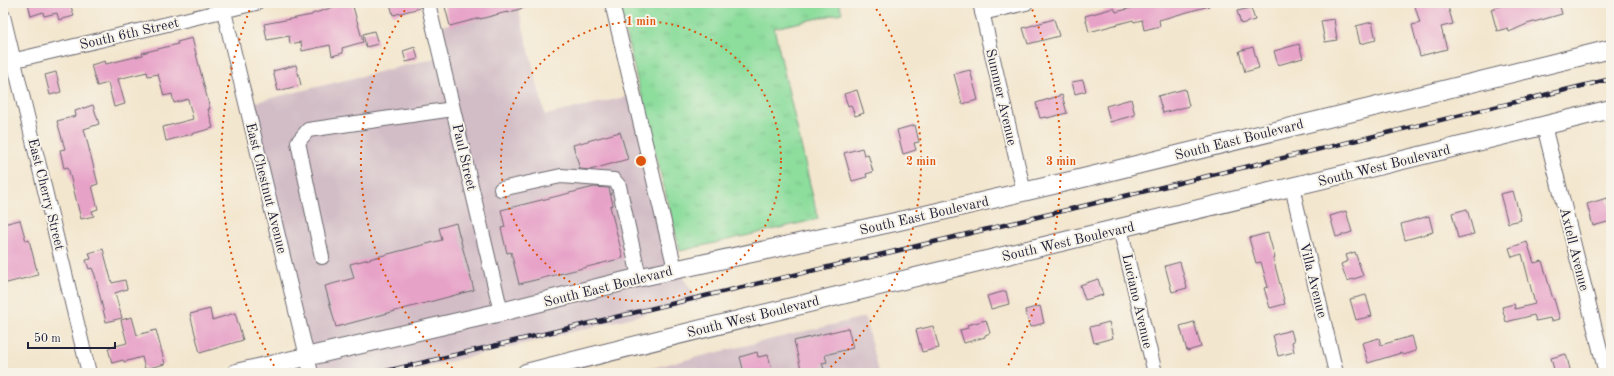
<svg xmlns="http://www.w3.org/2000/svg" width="1614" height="376" font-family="'Old Standard TT',serif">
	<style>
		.industrial { fill: #d2bdc6 }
		.grass { fill: url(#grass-tufts); stroke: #58806c }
		.building { fill: #e7a2c8 }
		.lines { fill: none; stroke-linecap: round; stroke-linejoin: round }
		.minor-casing { stroke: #6b676e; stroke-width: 16 }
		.major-casing { stroke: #6b676e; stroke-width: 20 }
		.minor { stroke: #fff; stroke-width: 14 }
		.major { stroke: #fff; stroke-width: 18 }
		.rail-casing { stroke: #22223b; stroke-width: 4.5 }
		.rail { stroke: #f7f3e8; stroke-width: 3; stroke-dasharray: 9; stroke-linecap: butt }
		.ring { fill: none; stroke: #de560e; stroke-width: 2; stroke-dasharray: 2 4 }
		.labels { text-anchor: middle; stroke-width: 4; stroke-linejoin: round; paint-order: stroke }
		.street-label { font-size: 14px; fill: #22223b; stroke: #f7f3e8 }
		.centre { fill: #de560e; stroke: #f7f3e8; stroke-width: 2 }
		.ring-label { font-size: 12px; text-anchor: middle; font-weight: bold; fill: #de560e; stroke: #f7f3e8; stroke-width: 4; stroke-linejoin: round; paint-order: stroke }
	</style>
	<defs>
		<pattern id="grass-tufts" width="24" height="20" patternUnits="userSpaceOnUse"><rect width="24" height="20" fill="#8ddd9d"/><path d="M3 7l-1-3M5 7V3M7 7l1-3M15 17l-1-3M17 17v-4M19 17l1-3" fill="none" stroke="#79bd88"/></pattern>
	</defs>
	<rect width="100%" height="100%" fill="#f7f3e8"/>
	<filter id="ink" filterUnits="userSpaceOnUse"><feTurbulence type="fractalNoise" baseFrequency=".025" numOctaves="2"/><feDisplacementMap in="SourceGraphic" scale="8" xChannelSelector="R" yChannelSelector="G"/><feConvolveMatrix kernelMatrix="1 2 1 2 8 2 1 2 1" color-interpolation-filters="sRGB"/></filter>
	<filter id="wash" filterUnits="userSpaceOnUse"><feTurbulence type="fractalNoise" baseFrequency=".012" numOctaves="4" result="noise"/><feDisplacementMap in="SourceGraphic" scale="16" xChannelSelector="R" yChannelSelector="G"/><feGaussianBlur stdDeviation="0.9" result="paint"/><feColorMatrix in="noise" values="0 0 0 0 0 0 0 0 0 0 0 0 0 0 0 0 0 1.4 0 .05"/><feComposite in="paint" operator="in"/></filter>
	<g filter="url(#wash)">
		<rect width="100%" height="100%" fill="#f3e6ce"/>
		<path class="industrial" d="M518 7 545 115 634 95 674 265 699 301 403 373H283L304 345 247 104 440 57 433 28Z
			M865 317 878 373H631Z"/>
		<path class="grass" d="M618 3H839L842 13 774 28 818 219 680 251Z"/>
		<g id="blocks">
			<path class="building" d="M28 3H70L74 16 59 20 57 13 44 16 43 12 31 16Z
				M346 3H352L363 42 342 48 343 53 332 56 330 45 302 51 301 42 290 44 289 36 267 40 264 24 312 15V14Z
				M390 3H420V8L393 15Z
				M444 3H529V6L507 13V12L480 19V18L450 26Z
				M1151 3H1208L1209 6 1159 20 1160 26 1144 30 1142 20 1134 22 1133 20 1089 32 1085 16 1114 8 1116 12Z
				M1414 3H1447L1453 24 1441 27 1447 49 1420 56 1412 25 1420 23Z
				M1510 3 1511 6 1525 3H1559L1562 14 1527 24 1509 32 1508 28 1497 31 1491 9Z
				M1251 8 1255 20 1241 24 1237 11Z
				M1054 19 1059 36 1028 44 1023 28Z
				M1334 19 1337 40 1325 42 1321 21Z
				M1372 22 1376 40 1360 44 1356 26Z
				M374 31 378 44 366 47 363 34Z
				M192 38 210 109H208L213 128 166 141 163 127 193 119 188 99 174 103 172 94 164 96 158 74 148 76 147 72 118 79 125 104 114 107 108 83 97 86 91 65 105 61 106 64 143 55 142 53 178 44 177 42Z
				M1299 44 1303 58 1278 65 1274 51Z
				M415 47 418 59 406 62 403 51Z
				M1253 47 1259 68 1245 72 1239 51Z
				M296 65 301 85 278 91 273 71Z
				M970 70 978 100 962 104 954 74Z
				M56 72 61 92 50 95 45 75Z
				M1083 80 1086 91 1075 94 1072 82Z
				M1185 89 1189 106 1163 113 1158 96Z
				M857 90 864 113 855 116 851 105 848 106 844 94Z
				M1062 95 1067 113 1047 118V117L1040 118 1036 103Z
				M1131 99 1135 115 1110 122 1106 106Z
				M93 105 99 124 84 129 98 184 92 186 98 209 92 211 94 216 81 219 68 167 64 168 60 150 65 149 57 121 76 116 75 111Z
				M915 125 919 142 914 143 916 150 903 154 897 130Z
				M620 132 628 159 590 170 580 169 573 145Z
				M862 148 864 155 868 154 873 172 866 174 867 177 852 181 844 153Z
				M594 187 609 188 613 205 610 206 623 258 519 284 511 252 507 253 501 228 505 227 501 210Z
				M1513 191 1521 220 1508 223 1500 194Z
				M1607 198 1611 212V221L1593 226 1587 204Z
				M1467 209 1474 234 1458 238 1452 213Z
				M1346 211 1352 232 1336 237 1330 216Z
				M1429 216 1433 232 1405 240 1401 224Z
				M20 220 26 241 29 240 38 275 3 284V224Z
				M456 223 474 290 336 327 325 286 354 278 350 264 442 240 439 228Z
				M1268 233 1275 258H1273L1285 304 1270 308 1264 288 1268 287 1261 262 1256 263 1249 238Z
				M1527 242 1534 263 1542 261 1553 299H1554L1560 319 1551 321 1550 318 1536 321 1534 315 1506 322 1502 307 1514 304 1515 309 1535 304 1522 254 1512 257 1509 248Z
				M103 249 112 283 125 280 127 289 115 293 122 318 106 322 95 275 92 268 89 269 86 260 91 259 89 253Z
				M1355 252 1363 276 1347 281 1341 264 1348 261 1346 255Z
				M1180 262 1187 288 1172 292 1165 266Z
				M1098 279 1103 295 1085 300 1080 285Z
				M1006 291 1009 304 991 309 987 296Z
				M1366 295 1372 316 1356 320 1350 299Z
				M1040 306 1044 323 1030 327 1025 310Z
				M210 309 212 320 235 313 243 340 200 353 190 314Z
				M132 317 137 335 156 330 165 364 145 369 142 357 124 362 123 360 112 363 108 348 127 343 121 320Z
				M986 320 990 333 985 335V337L964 343 960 330 968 328 967 325Z
				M1109 322 1113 338 1094 343 1090 327Z
				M1194 322 1201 347 1187 351 1180 326Z
				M933 326 939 348 922 352 916 330Z
				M848 328 853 348 825 355 827 362 822 363 825 373H802L794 341Z
				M1291 330 1294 341 1292 342 1294 352 1278 356 1273 335Z
				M1412 336 1416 351 1402 355 1401 353 1368 363 1362 343 1379 338 1381 345Z
				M757 352 758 357 768 355 773 373H744L740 357Z
				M1566 354 1571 373H1555L1551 358Z"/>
		</g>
	</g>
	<g filter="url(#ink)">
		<use href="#blocks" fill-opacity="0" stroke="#6b676e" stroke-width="1"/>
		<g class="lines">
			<defs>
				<path id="minor" d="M222 3 311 373
					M428 3 501 312
					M612 3 675 269
					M980 3 1024 192
					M982 13 1026 3
					M3 16 89 373
					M3 63 256 3
					M1544 126 1606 373
					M1292 187 1336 373
					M501 189 561 176 614 180 619 186 639 277
					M1120 228 1155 373
					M322 257 298 142 308 130 453 109"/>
				<path id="major" d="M236 373 501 312 637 278 895 222 1083 178 1611 49
					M526 373C887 281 1250 199 1611 109"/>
			</defs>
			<use href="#minor" class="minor-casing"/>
			<use href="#major" class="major-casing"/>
			<use href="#minor" class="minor"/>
			<use href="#major" class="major"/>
			<defs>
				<path id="rail" d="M378 373 917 246 1611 79"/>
			</defs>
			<use href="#rail" class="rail-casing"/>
			<use href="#rail" class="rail"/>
		</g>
	</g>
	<g class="ring">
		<circle cx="641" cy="161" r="140"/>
		<path d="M457 372A280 280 0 0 1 409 4M873 4A280 280 0 0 1 825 372"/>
		<path d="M277 371A420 420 0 0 1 252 4M1030 4A420 420 0 0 1 1005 371"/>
	</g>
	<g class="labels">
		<g class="street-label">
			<text transform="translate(129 33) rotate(-13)" y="5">South 6th Street</text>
			<text transform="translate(1002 97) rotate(77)" y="5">Summer Avenue</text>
			<text transform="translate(1239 139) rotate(-14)" y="5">South East Boulevard</text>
			<text transform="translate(465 157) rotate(77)" y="5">Paul Street</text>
			<text transform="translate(1384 165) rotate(-14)" y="5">South West Boulevard</text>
			<text transform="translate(267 188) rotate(76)" y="5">East Chestnut Avenue</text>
			<text transform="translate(47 194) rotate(76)" y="5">East Cherry Street</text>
			<text transform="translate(924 215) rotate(-13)" y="5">South East Boulevard</text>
			<text transform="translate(1068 241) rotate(-13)" y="5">South West Boulevard</text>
			<text transform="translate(1575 249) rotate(76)" y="5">Axtell Avenue</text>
			<text transform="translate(1314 280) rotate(76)" y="5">Villa Avenue</text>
			<text transform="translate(608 286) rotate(-14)" y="5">South East Boulevard</text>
			<text transform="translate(1138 301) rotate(77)" y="5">Luciano Avenue</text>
			<text transform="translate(753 316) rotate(-14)" y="5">South West Boulevard</text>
		</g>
	</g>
	<circle cx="641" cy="161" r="6" class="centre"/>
	<g class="ring-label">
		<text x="641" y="25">1 min</text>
		<text x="921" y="165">2 min</text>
		<text x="1061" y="165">3 min</text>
	</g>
	<rect width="1614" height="376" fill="none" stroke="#f7f3e8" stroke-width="16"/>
	<path d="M28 342v6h87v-6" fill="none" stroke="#22223b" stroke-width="2"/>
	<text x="34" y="342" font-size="12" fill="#22223b" stroke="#f7f3e8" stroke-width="3" paint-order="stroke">50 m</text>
</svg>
